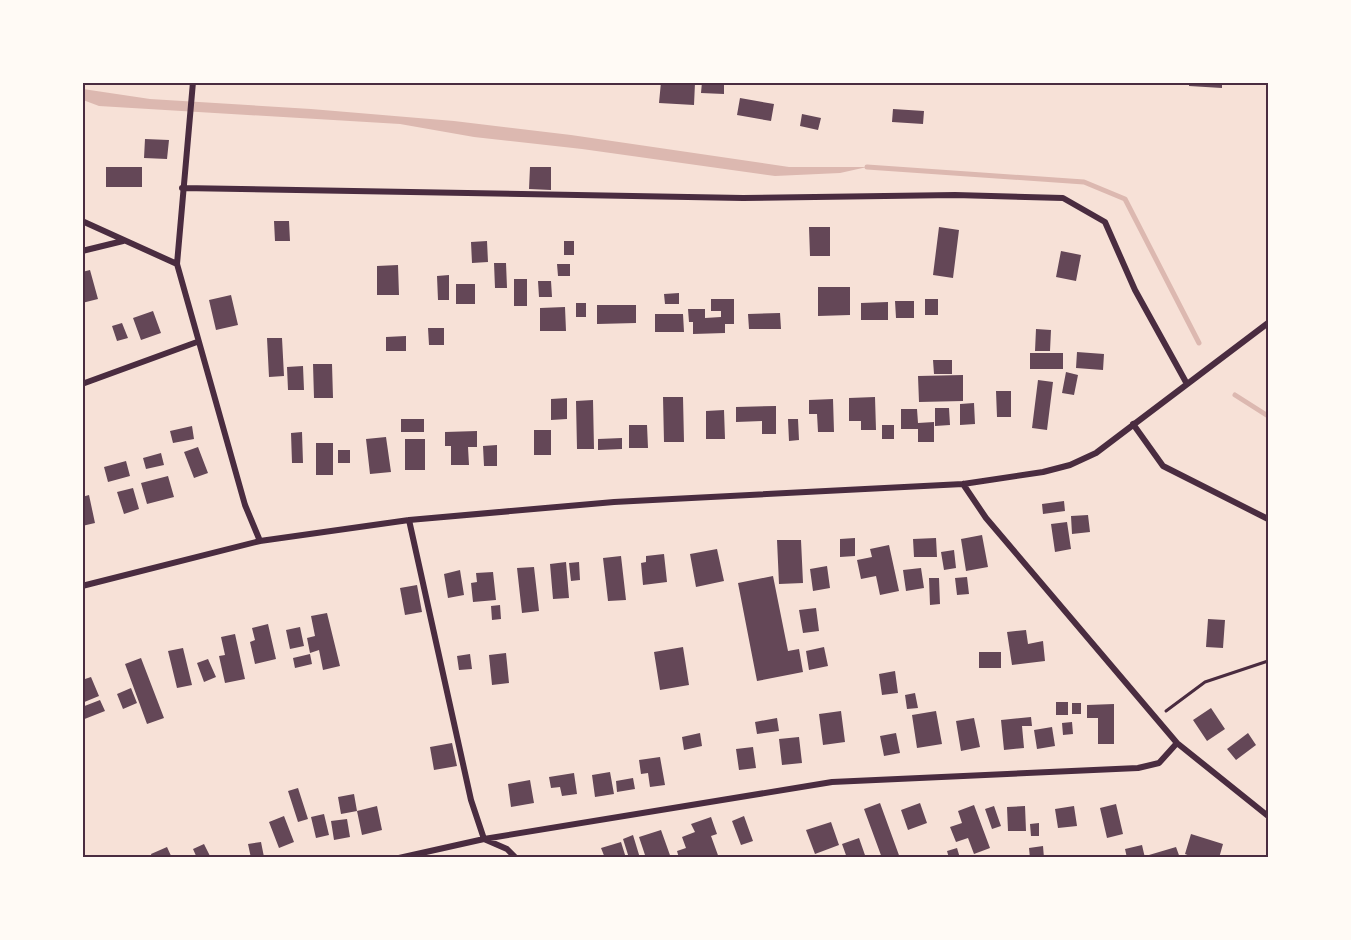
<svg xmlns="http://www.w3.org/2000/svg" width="1351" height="940" font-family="Georgia,serif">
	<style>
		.water { fill: #dcb8b0 }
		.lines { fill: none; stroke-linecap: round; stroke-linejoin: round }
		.stream { stroke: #dcb8b0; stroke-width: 5 }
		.building { fill: #644757 }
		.path { stroke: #4a2c40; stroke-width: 3 }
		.minor { stroke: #4a2c40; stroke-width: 6 }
		.neatline { fill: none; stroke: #4a2c40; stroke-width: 2 }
	</style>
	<rect width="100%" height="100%" fill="#f7e1d7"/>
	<path class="water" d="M83 89 150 99 311 109 454 121 571 135 789 167H867L840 173 775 176 582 149 474 137 400 124 99 106 83 100Z"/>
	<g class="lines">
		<path class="stream" d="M867 167 1084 182 1125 199 1199 343
			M1235 395 1268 416"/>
	</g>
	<path class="building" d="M661 82 695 83 694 105 659 103Z
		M702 82H724V94L701 93Z
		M1189 82H1222V88L1189 86Z
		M740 98 774 104 771 121 737 115Z
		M893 109 924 111 923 124 892 122Z
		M802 114 821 118 818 130 800 126Z
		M145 139 169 140 167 159 144 158Z
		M106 167H142V187H106Z
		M530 167H551V190L529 189Z
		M274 221H289L290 241H275Z
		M809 227H830V256H810Z
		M939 227 959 230 953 278 933 275Z
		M487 241 488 262 472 263 471 242Z
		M564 241H574V255H564Z
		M1061 251 1081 255 1076 281 1056 277Z
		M494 263H506L507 288H495Z
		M557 264H570V276H558Z
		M398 265 399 295H377V266Z
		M90 270 98 299 82 303V272Z
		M449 275V300H438L437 276Z
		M514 279H527V306H514Z
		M538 281H551L552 297H539Z
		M456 284H475V304H456Z
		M818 287H850V315L818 316Z
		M679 293V304H665L664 294Z
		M231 295 238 325 216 330 209 300Z
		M711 299H734V324H725V333L693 334V322H689L688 309H705V318L721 317V311H711Z
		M925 299H938V315H925Z
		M895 301H914V318H896Z
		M888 302V320H861V303Z
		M576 303H586V317H576Z
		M597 305H636V323L597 324Z
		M565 307 566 331H540V308Z
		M153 311 161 333 141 340 133 318Z
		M780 313 781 329H749L748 314Z
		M655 314H683L684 332H655Z
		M122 323 128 338 117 341 112 326Z
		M428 328H444V345H429Z
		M1036 329 1051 330 1050 351H1035Z
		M406 336V351H386V337Z
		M267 338H282L284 376 269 377Z
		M1077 352 1104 354 1103 370 1076 368Z
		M1030 353H1063V369H1030Z
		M933 360H952V374H934Z
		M313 364H332L333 398H314Z
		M303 366 304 390H288L287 367Z
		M1066 372 1078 375 1074 395 1062 393Z
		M963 375V401L919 402 918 376Z
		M1038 380 1053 382 1047 430 1032 428Z
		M996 391H1011V417H997Z
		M663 397H683L684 442H664Z
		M875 397 876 430H861V421H849V398Z
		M567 398V419L551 420V399Z
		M833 399 834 432H818L817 414H809V400Z
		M593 400 594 449H577L576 401Z
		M974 403 975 424 960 425V404Z
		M776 406V434H762V421L736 422V407Z
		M935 408H949L950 425 935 426Z
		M901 409H917L918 423 934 422V442H918V429H901Z
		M724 410 725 439H706V411Z
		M401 419H424V432H401Z
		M788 419H798L799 440 789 441Z
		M629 425H647L648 448H629Z
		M882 425H894V439H882Z
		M192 426 194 439 173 443 170 431Z
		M534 430H551V455H534Z
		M477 431V447H468L469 465H451V446H445V432Z
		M302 432 303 463H292L291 433Z
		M386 437 391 472 370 474 366 439Z
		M622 438V449L598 450V439Z
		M405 439H425V470H405Z
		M316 443H333V475H316Z
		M497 445V466H484L483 446Z
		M198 447 208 473 194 478 184 452Z
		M338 450H350V463H338Z
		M161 453 164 465 146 469 143 458Z
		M126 461 130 476 108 482 104 467Z
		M168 476 174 497 147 504 141 483Z
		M133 488 139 509 124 514 117 492Z
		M89 495 95 523 82 526V497Z
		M1064 501 1065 511 1043 514 1042 504Z
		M1088 515 1090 532 1072 534 1071 516Z
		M1067 522 1071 549 1055 552 1051 524Z
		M982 535 988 567 966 571 961 539Z
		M855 538V556L840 557V539Z
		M936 538 937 557H914L913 539Z
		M777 540H801L803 583 779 584Z
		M889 545 899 591 880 595 876 576 861 579 857 560 872 557 870 549Z
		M717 549 724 581 696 587 690 554Z
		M954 550 956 568 944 570 941 552Z
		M664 554 667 582 643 585 641 563 646 562V556Z
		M621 556 626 600 608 601 603 558Z
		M566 562 569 598 553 599 550 564Z
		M579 562 580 580 571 581 569 563Z
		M827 566 830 588 813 591 810 569Z
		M534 567 539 611 522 613 517 568Z
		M921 568 924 588 906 591 903 570Z
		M460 570 464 595 448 598 444 574Z
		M493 572 496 600 473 602 471 583 477 582 476 573Z
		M773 576 788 651 799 649 803 672 757 681 738 583Z
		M967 577 969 594 957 595 955 578Z
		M929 578H939L940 604 930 605Z
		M417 585 422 612 405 615 400 588Z
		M500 605 501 619 492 620 491 606Z
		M816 608 819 631 803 633 799 610Z
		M327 613 340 666 323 670 319 650 310 653 307 638 315 636 311 616Z
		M1208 619 1225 620 1223 648 1206 647Z
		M268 624 276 659 255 664 250 642 255 640 252 628Z
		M300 627 304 646 290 649 286 630Z
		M1026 630 1028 644 1043 641 1045 661 1012 665 1007 632Z
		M235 634 245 679 225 683 219 656 225 655 221 637Z
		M683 647 689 685 660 690 654 652Z
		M824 647 828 666 809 670 806 651Z
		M183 648 192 685 177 688 168 651Z
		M979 652H1001V668H979Z
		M506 653 509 683 492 685 489 655Z
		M310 654 312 664 295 668 293 658Z
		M470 654 472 669 459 670 457 656Z
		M141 658 164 718 147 724 125 664Z
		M208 659 216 677 204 682 197 663Z
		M895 671 898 693 882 695 879 674Z
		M91 677 99 696 82 703V680Z
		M131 688 137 703 123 709 117 694Z
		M915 693 918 708 907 709 905 695Z
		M100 700 105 711 82 720V707Z
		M1056 702H1068V715H1056Z
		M1072 703H1081V714H1072Z
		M1114 704V744H1098V718H1087V705Z
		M1211 708 1225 729 1207 741 1193 720Z
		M841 711 845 742 823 745 819 714Z
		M936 711 942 744 917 748 912 715Z
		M1031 717 1032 726H1022L1024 748 1004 750 1001 720Z
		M777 718 779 731 757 734 755 722Z
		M974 718 980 747 961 751 956 721Z
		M1072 722 1073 734 1063 735 1062 723Z
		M1052 727 1055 746 1037 749 1034 730Z
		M700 733 702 746 684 750 682 737Z
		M896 733 900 753 884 756 880 736Z
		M1248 733 1256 745 1236 760 1227 749Z
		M799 737 802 763 782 765 779 739Z
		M452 743 457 766 434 770 430 747Z
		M753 747 756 768 739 770 736 749Z
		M660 757 665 785 650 787 648 773 641 774 639 760Z
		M610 772 614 794 595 797 592 775Z
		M574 773 577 794 562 796 560 787 551 788 549 777Z
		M633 778 635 789 617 792 616 781Z
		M530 780 534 803 511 807 508 784Z
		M298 788 308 819 298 822 288 791Z
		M354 794 357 811 341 814 338 797Z
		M880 803 900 858H882L864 809Z
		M920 803 927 823 908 830 901 810Z
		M1116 804 1123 834 1107 838 1100 808Z
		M974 805 990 848 974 854 968 838 956 842 950 827 962 823 958 811Z
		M377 806 382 830 362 835 357 811Z
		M994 806 1001 826 992 829 985 809Z
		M1025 806 1026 831H1008L1007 807Z
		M1074 806 1077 826 1058 828 1055 809Z
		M324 814 329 835 316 838 311 817Z
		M284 816 294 842 279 848 269 822Z
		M744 816 753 841 741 845 732 821Z
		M711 817 717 834 711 836 719 858H679L677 851 686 848 682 837 695 832 691 824Z
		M347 819 350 837 334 840 331 821Z
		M831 822 839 845 815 854 806 830Z
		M1039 823V836H1031L1030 824Z
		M661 830 671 858H646L639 837Z
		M1191 834 1223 844 1219 858H1195L1185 854Z
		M633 835 640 858H629L623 839Z
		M859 838 866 858H847L842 844Z
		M261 842 264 857 251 858 248 844Z
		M621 842 626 858H605L601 848Z
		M204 844 211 858H197L193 849Z
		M1142 845 1145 858H1127L1125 849Z
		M1043 846 1044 858H1030L1029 848Z
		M167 847 172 858H152L151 854Z
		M1176 847 1180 858H1150L1149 855Z
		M957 848 960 858H949L947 851Z"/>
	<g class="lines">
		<path class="path" d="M1166 711 1205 682 1268 661"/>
		<path class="minor" d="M193 82 177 264 245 505 260 541
			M182 188 743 198 955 195 1063 198 1105 222 1135 290 1187 384
			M82 221 177 264
			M82 251 123 241
			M82 384 197 342
			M1133 424 1163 466 1268 519
			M963 484 986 518 1177 743 1268 816
			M409 520 471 800 484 839 507 849 516 858
			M82 586 260 541 409 520 614 502 963 484 1043 472 1070 465 1096 453 1268 323
			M399 858 484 839 832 782 1138 768 1159 763 1177 743"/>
	</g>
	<rect width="1351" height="940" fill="none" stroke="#fffaf5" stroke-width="168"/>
	<rect x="84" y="84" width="1183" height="772" class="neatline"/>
</svg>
